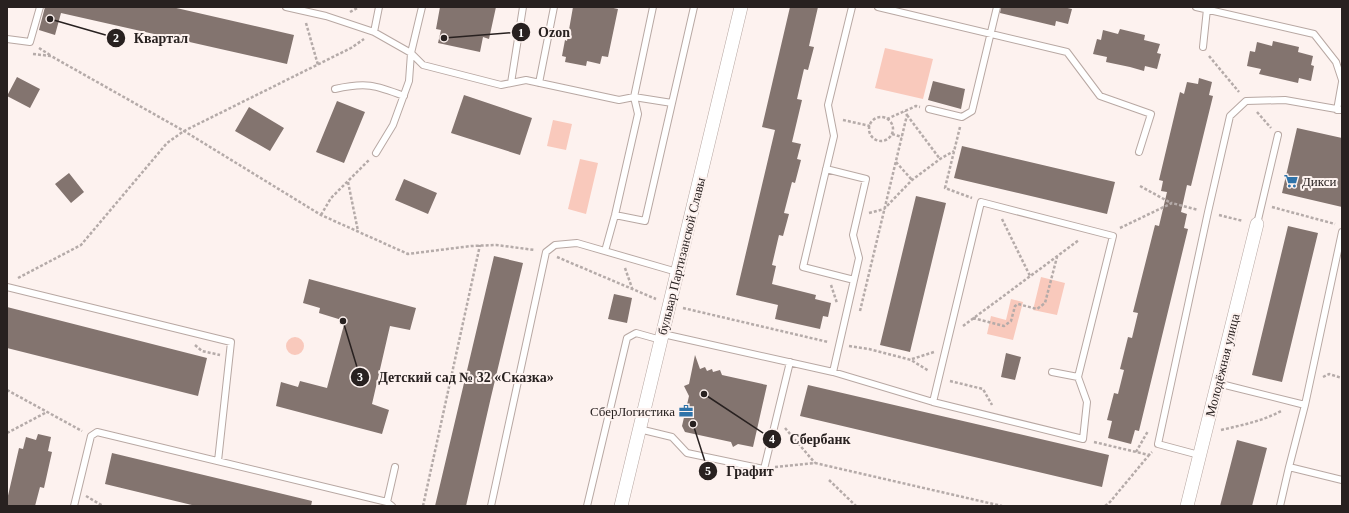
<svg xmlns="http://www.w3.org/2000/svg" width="1349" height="513" font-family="Georgia,serif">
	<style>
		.green { fill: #f9c9bc }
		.building { fill: #83746f }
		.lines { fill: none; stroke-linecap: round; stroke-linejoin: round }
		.service-casing { stroke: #b8a8a3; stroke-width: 8 }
		.minor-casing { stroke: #b8a8a3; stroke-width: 14 }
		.path { stroke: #b5aba9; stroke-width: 2.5; stroke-dasharray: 3 2; stroke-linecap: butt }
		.service { stroke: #fff; stroke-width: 6 }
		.minor { stroke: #fff; stroke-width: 13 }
		.labels { text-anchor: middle; stroke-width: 4; stroke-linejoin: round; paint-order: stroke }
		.poi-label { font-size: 13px; fill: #282120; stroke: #fdf2ef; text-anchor: start }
		.street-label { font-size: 13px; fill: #282120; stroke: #fdf2ef }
		.leader { fill: none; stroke: #282120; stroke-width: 1.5 }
		.callout-dot { fill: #282120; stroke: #fdf2ef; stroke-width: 1.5 }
		.mark-label { font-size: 12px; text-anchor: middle; font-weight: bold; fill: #fff }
		.callout-label { font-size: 14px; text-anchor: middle; font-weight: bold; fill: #282120; stroke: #fdf2ef; stroke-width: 4; stroke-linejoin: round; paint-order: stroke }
	</style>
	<rect width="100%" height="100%" fill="#fdf2ef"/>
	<path class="green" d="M885 48 933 59 923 99 875 88Z
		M553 120 572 124 566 150 547 146Z
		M580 159 598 163 586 214 568 209Z
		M1041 277 1065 283 1057 315 1033 310Z
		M1011 299 1023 302 1013 340 987 334 991 316 1006 320Z
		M286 346a9 9 0 1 1 18 0a9 9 0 1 1-18 0Z"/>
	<path class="building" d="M45 7H172L294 35 287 64 61 13 55 35 39 30Z
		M440 7H496L489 39 483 37 480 52 438 43 441 30 436 29Z
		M573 7H609L618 9 608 57 602 56 600 64 587 61 586 66 565 62 566 57 562 56 565 40 567 41Z
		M790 7H818L809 46 814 47 808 70 804 69 797 99 802 100 792 142 801 144 797 159 801 160 795 183 792 182 784 213 789 214 783 236 779 235 772 265 776 266 772 284 816 295 815 299 831 303 828 317 823 316 820 329 775 319 778 305 736 295 775 130 762 127Z
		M1001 7H1063L1072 9 1068 24 1056 21 1055 26 1000 13Z
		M1120 29 1145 35 1144 40 1160 44 1157 53 1161 54 1157 69 1145 66 1144 71 1130 67 1106 62 1107 57 1093 54 1097 39 1101 40 1103 30 1118 34Z
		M1273 41 1299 47 1298 52 1313 56 1311 65 1314 66 1311 81 1299 78 1298 83 1259 74 1261 69 1247 66 1250 51 1255 52 1257 42 1272 46Z
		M17 77 40 89 30 108 7 96Z
		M1199 78 1212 82 1209 95 1213 96 1191 186 1187 185 1181 212 1187 214 1184 228 1188 229 1139 431 1135 430 1131 444 1108 438 1112 421 1107 420 1114 393 1118 394 1124 370 1120 369 1128 337 1132 338 1138 313 1133 312 1155 225 1159 226 1167 192 1161 191 1163 181 1159 180 1180 92 1184 94 1187 82 1198 84Z
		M933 81 965 89 961 109 928 100Z
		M464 95 532 118 520 155 451 133Z
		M337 101 365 112 344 163 316 152Z
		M249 107 284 128 270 151 235 131Z
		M1297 128 1342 138V207L1282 193Z
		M962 146 1115 182 1107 214 954 178Z
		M69 173 84 192 71 203 55 184Z
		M404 179 437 193 428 214 395 200Z
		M916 196 946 203 910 352 880 345Z
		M1288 226 1318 233 1282 382 1252 375Z
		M494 256 523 263 491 397 466 506H435Z
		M309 279 416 308 410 330 390 326 372 404 389 410 382 434 276 406 281 382 298 387 300 381 327 388 345 321 319 313 320 308 303 303Z
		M614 294 632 298 627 323 608 319Z
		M7 307 207 358 198 396 7 348Z
		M1006 353 1021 357 1015 380 1001 377Z
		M695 355 700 369 705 367 707 371 712 369 713 372 720 370 722 375 767 385 753 447 738 444 733 447 731 442 685 432 682 426 689 396 684 386 689 384Z
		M808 385 1109 455 1102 487 800 416Z
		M38 434 51 437 48 451 52 452 44 488 40 487 35 506H7V500L19 448 23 449 26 437 36 440Z
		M1237 440 1267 448 1252 506H1220Z
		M112 453 312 501 311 506H196L105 484Z"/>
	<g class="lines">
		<defs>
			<path id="service" d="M286 7 326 16 374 32 411 53 423 65 501 85 526 80 619 100 634 97 672 103 645 221 615 215
				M852 7 828 105 834 136 803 267 854 280
				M878 7 1067 52 1100 96 1151 114 1139 152
				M1196 7 1314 34 1336 62 1342 80
				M374 32 379 7
				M7 39 30 42 40 7
				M1203 47 1207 9
				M511 83 523 7
				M539 83 554 7
				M335 89C366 82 375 85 404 96
				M672 103 694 7
				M929 109 962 117 972 111 997 7
				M1337 110 1342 82
				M376 153 393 125 409 81 411 53 422 7
				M826 169 866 179 853 235 859 258 833 372
				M1257 224 1278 135
				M1342 232 1305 405 1289 467 1342 480
				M605 251 615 215 638 114 634 97 653 7
				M7 287 231 342 218 461
				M663 334 833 372 933 402 1083 439 1087 402 1078 377 1113 236 981 202 933 402
				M1052 372 1078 377
				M1217 383 1305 405
				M639 429 672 437 687 453 764 469 790 362
				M1199 455 1158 444 1208 212 1230 116 1246 101 1285 100 1342 110
				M387 502 395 467
				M74 506 91 436 97 432 387 502 392 506
				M491 506 546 252 555 245 577 243 677 272
				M587 506 627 338 636 333 661 340
				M1280 506 1289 467"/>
			<path id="minor" d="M621 506 741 7
				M1187 506 1257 224"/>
		</defs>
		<use href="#service" class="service-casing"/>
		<use href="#minor" class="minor-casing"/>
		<path class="path" d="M350 12 359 7
			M306 23 318 65
			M39 48 50 55
			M33 54 51 56 184 131 321 215 408 254 471 246 496 245 535 250
			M1209 56 1239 92
			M1257 112 1271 128
			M907 115 940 159
			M869 129a12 12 0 1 1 24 0a12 12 0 1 1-24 0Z
			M887 119 916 106 920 107
			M843 120 870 126
			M960 127 945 188 972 198
			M892 134 902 137
			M896 162 912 180
			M348 182 358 231
			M1140 186 1171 203
			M1272 207 1335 224
			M869 213 884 209 912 180 940 159 954 151
			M321 215 331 198 369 160
			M1219 215 1243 221
			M1002 219 1030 276
			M1120 228 1172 203 1198 210
			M557 257 656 299
			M625 268 632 288
			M18 278 81 245 167 143 184 131 351 48 364 39
			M831 285 837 303
			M683 308 828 342
			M860 311 907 115 905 111
			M973 318 1004 326 1011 321 1015 306 1018 304 1037 309 1045 303 1057 257
			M963 326 1079 240
			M195 345 202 351 220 355
			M849 346 869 349 911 360 929 371
			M912 359 934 352
			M1323 377 1329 374 1342 378
			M950 381 983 389 992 405
			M7 390 82 431
			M785 428 815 463
			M1221 430C1242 425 1263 421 1281 411
			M7 433 47 412
			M1094 442 1149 455 1152 452
			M1136 452 1148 431
			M775 467 815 463 1002 506
			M829 480 856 506
			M86 496 103 506
			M423 506 480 245
			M1105 506 1110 502 1149 455"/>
		<use href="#service" class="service"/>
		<use href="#minor" class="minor"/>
	</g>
	<defs>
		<symbol id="supermarket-bare" viewBox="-9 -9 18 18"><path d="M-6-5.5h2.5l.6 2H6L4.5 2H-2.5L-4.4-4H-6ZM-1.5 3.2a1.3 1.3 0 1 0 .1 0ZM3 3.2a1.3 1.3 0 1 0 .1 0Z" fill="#2f73a9" stroke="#fdf2ef" stroke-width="2.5" paint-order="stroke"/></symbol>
		<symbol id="office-bare" viewBox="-9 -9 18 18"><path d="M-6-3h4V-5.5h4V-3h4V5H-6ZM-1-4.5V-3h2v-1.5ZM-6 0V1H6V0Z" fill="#2f73a9" stroke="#fdf2ef" stroke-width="2.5" paint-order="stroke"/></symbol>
	</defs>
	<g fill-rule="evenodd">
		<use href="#supermarket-bare" x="1281" y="171" width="20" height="20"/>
		<use href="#office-bare" x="676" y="401" width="20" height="20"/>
	</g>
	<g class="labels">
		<g class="poi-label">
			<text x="1302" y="186">Дикси</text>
			<text x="675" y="416" text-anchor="end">СберЛогистика</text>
		</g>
		<g class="street-label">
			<text transform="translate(681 256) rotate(-76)" y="5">бульвар Партизанской Славы</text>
			<text transform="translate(1222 365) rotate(-76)" y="5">Молодёжная улица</text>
		</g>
	</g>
	<path class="leader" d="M444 38L521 32M50 19L116 38M343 321L360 377M704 394L772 439M693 424L708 471"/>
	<g class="callout-dot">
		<circle cx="444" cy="38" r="4"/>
		<circle cx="50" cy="19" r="4"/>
		<circle cx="343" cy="321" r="4"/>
		<circle cx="704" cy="394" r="4"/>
		<circle cx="693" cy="424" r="4"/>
		<circle cx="521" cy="32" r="10"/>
		<circle cx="116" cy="38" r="10"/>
		<circle cx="360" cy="377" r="10"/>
		<circle cx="772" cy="439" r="10"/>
		<circle cx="708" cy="471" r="10"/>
	</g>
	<g class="mark-label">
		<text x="521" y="37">1</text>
		<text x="116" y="42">2</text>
		<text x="360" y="381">3</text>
		<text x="772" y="443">4</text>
		<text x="708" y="475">5</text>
	</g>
	<g class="callout-label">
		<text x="554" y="37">Ozon</text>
		<text x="161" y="43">Квартал</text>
		<text x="466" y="382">Детский сад № 32 «Сказка»</text>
		<text x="820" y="444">Сбербанк</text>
		<text x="750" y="476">Графит</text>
	</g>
	<rect width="1349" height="513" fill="none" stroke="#282120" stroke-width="16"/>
</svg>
